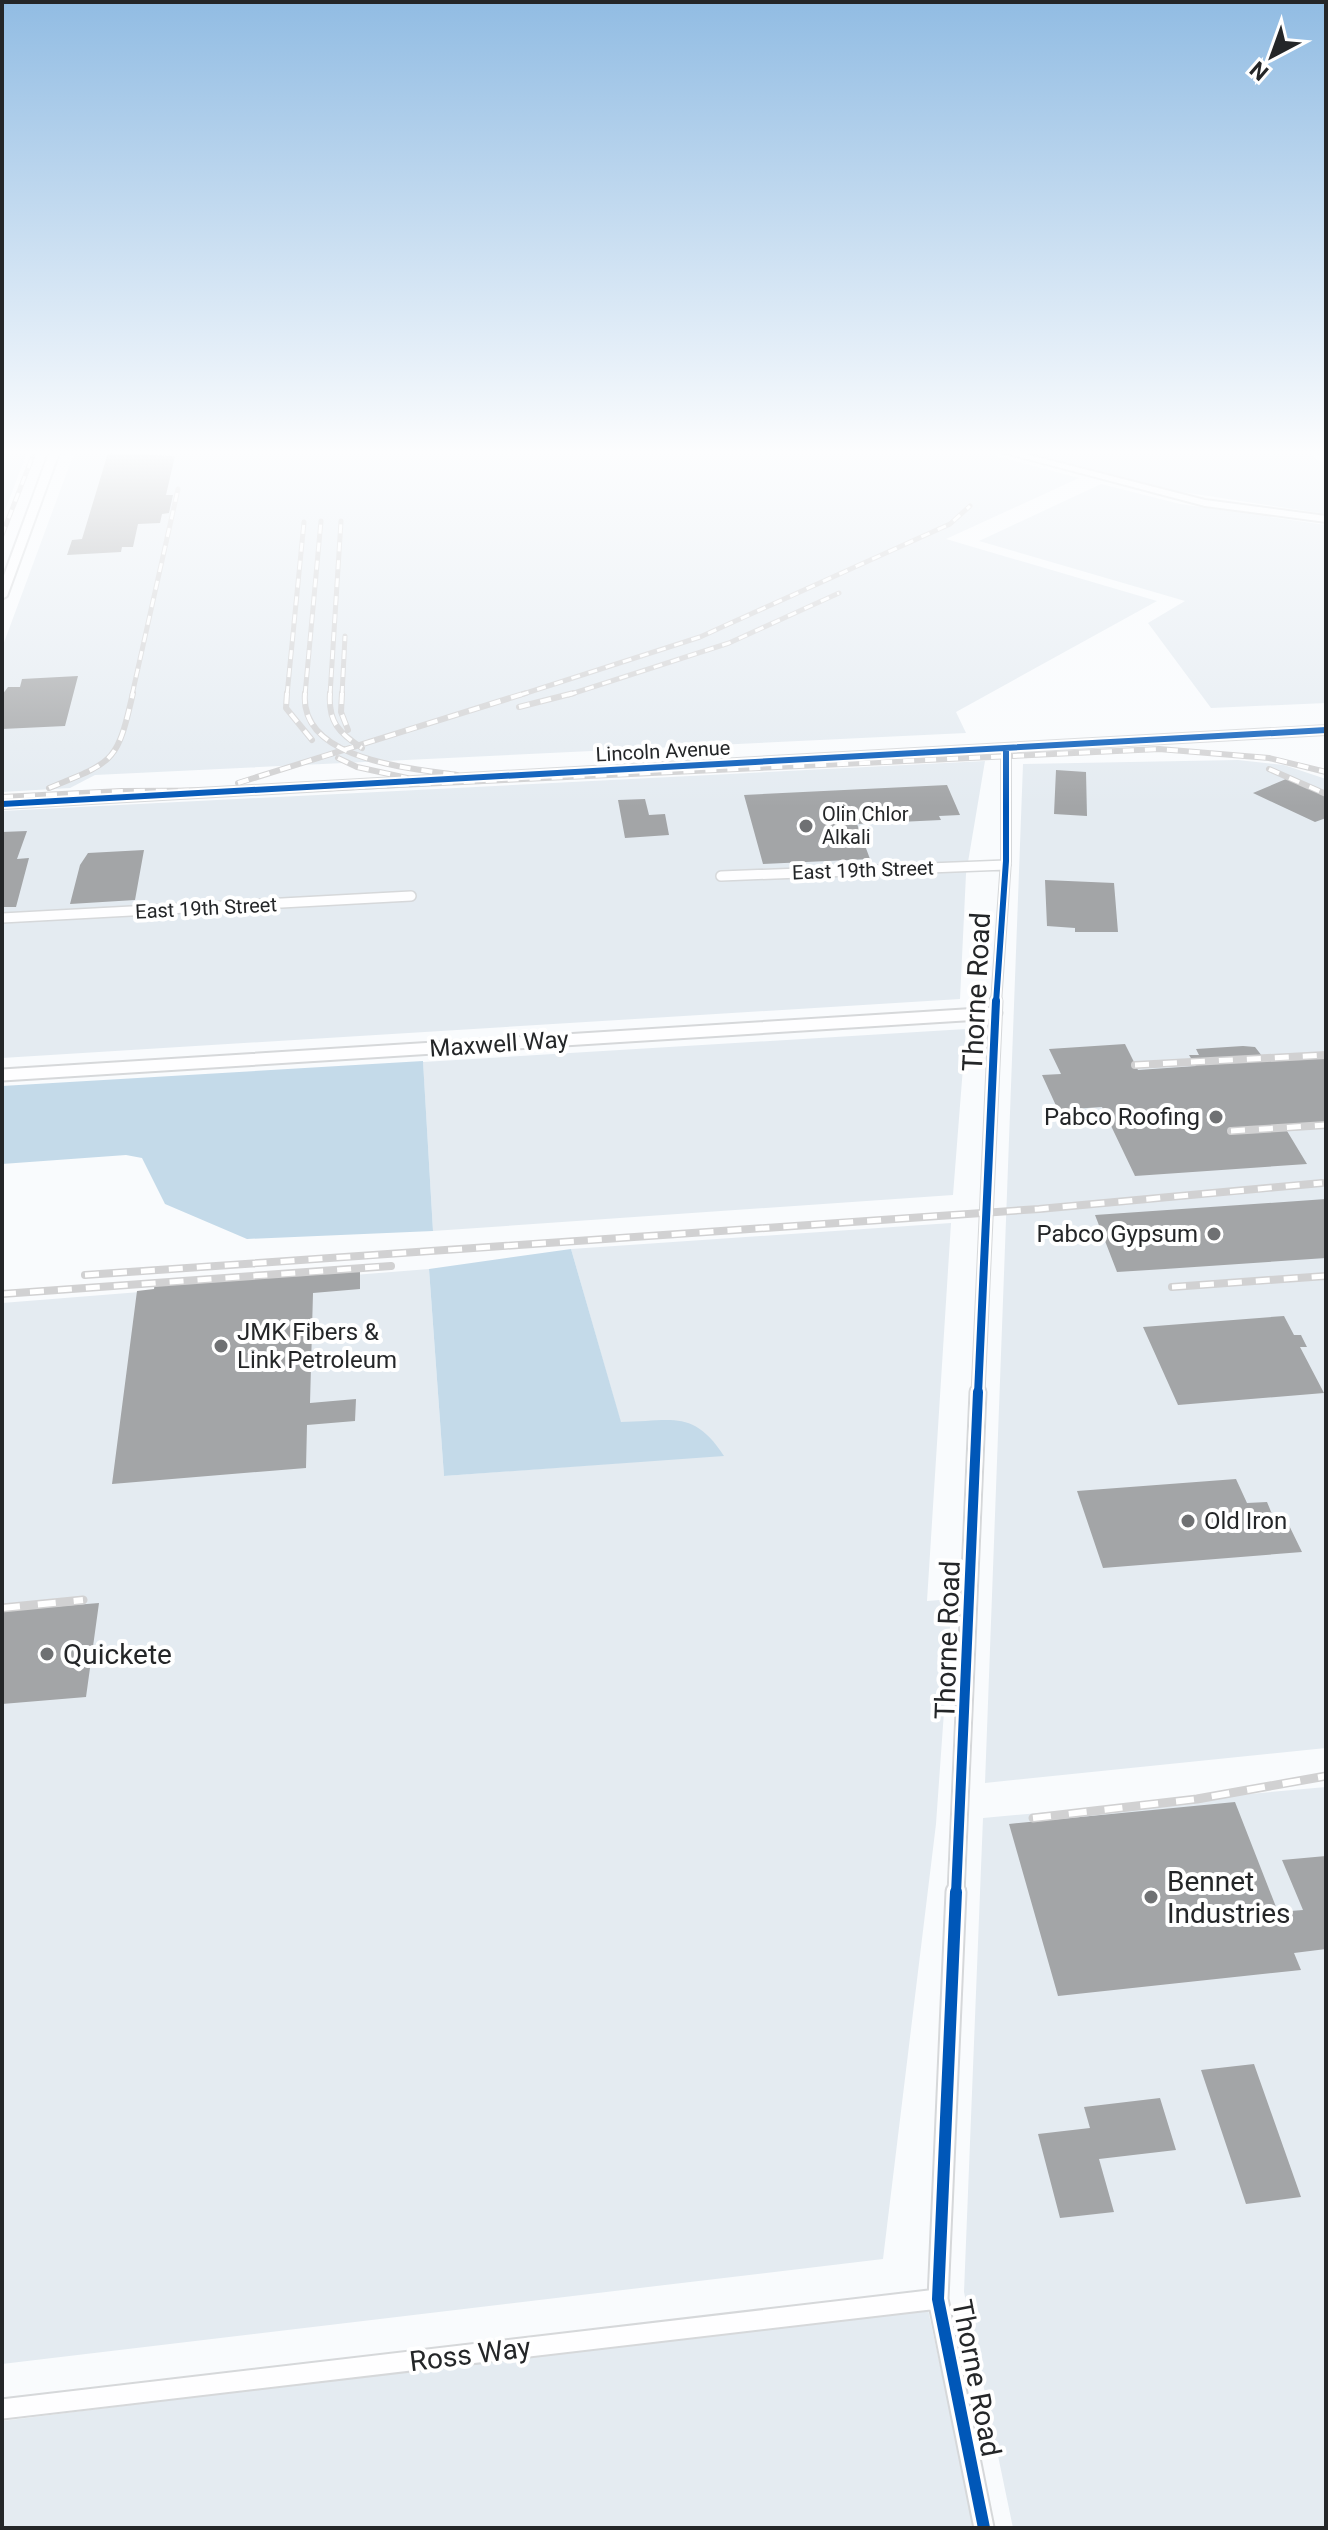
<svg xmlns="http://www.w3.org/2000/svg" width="1328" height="2530" font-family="Roboto,sans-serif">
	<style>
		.built { fill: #e4ebf1 }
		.forest { fill: #c4dae9 }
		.building { fill: #a3a5a7 }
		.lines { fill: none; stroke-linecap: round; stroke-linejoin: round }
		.street-far3-casing { stroke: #d6d8da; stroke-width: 12 }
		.street-far2-casing { stroke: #d6d8da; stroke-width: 15 }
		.street-far1-casing { stroke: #d6d8da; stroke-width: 19 }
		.street-casing { stroke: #d6d8da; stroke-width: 23 }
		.secondary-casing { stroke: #d6d8da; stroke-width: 4 }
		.street-far3 { stroke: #fefeff; stroke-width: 9 }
		.street-far2 { stroke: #fefeff; stroke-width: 11 }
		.street-far1 { stroke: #fefeff; stroke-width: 15 }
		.street { stroke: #fefeff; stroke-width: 19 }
		.secondary { fill: #fefeff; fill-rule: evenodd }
		.rail-far3-casing { stroke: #d1d1d2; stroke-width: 5 }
		.rail-far2-casing { stroke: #d1d1d2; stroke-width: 6 }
		.rail-far1-casing { stroke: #d1d1d2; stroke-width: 8 }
		.rail-casing { stroke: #d1d1d2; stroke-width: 9 }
		.rail-far3 { stroke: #fff; stroke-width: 3; stroke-dasharray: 9; stroke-linecap: butt }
		.rail-far2 { stroke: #fff; stroke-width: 4; stroke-dasharray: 11; stroke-linecap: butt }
		.rail-far1 { stroke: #fff; stroke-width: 5; stroke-dasharray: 14; stroke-linecap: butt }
		.rail { stroke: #fff; stroke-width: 6; stroke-dasharray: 18; stroke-linecap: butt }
		.cycleway-far3-casing { stroke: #fff; stroke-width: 10 }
		.cycleway-far2-casing { stroke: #fff; stroke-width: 13 }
		.cycleway-far1-casing { stroke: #fff; stroke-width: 15 }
		.cycleway-casing { stroke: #fff; stroke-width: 17 }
		.cycleway-far3 { stroke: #0057b8; stroke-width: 6 }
		.cycleway-far2 { stroke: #0057b8; stroke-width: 8 }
		.cycleway-far1 { stroke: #0057b8; stroke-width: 10 }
		.cycleway { stroke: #0057b8; stroke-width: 12 }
		.poi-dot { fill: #6f7173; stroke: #fff; stroke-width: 3 }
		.labels { text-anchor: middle; stroke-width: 8; stroke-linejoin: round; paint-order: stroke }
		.far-street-label { font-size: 20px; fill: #242628; stroke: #fff }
		.far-poi-label { font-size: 20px; fill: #242628; stroke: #fff; text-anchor: start }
		.street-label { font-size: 24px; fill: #242628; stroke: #fff }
		.poi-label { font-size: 24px; fill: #242628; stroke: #fff; text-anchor: end }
		.near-street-label { font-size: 28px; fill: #242628; stroke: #fff }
		.near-poi-label { font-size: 28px; fill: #242628; stroke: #fff; text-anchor: start }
	</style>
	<rect width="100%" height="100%" fill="#f9fbfd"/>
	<path class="built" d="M2 453H27L2 518Z
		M74 453H985L1079 478 946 539 1157 601 956 712 966 733 95 775 70 788 2 792V648Z
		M1028 453H1309L1326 466V514L1169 490Z
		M1101 484 1180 504 1326 525V703L1211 708 1148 623 1185 601 979 541Z
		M1238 760 1284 765 1326 779V1748L985 1783 1023 764Z
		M985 761 966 874 960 999 2 1058V811Z
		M966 1029 953 1195 433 1231 423 1062Z
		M951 1223 927 1601 952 1599 936 1824 883 2259 2 2364V1303L429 1269 444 1476 632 1462 571 1249Z
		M1326 1787V2528H1013L964 2292 983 1818Z
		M927 2305 975 2528H2V2421Z"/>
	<path class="forest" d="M423 1061 433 1231 247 1239 165 1204 142 1158 126 1155 2 1164V1086Z
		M571 1249 621 1422C670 1422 693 1408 724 1456L444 1476 429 1269Z"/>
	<path class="building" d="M108 453 175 456 166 495H173L169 513 162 514 160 523 138 524 133 547H122L121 552 67 555 72 540 82 539Z
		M78 676 65 726 2 729V695L8 687H20L22 679Z
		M1056 770 1086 772 1087 816 1054 814Z
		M1286 779 1326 796V818L1315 822 1253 793Z
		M947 785 960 815 939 816 941 820 857 824 870 859 763 864 744 795Z
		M645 799 649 815 665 814 669 835 625 838 618 800Z
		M27 831 17 859 29 858 16 907H2V832Z
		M144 850 135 900 70 904 80 865 88 853Z
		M1045 880 1114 883 1118 932H1075V928L1047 926Z
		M1125 1044 1138 1070 1196 1066 1189 1055H1199L1196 1049 1243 1046 1255 1047 1266 1061 1326 1057V1123L1284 1126 1307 1164 1135 1176 1102 1107 1058 1110 1042 1075 1061 1074 1049 1049Z
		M1326 1199V1258L1165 1269 1117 1272 1095 1215Z
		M360 1270V1289L313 1293 310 1403 356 1399 355 1421 307 1425 306 1468 112 1484 137 1291 154 1289 155 1282Z
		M1284 1316 1294 1335H1301L1307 1347H1300L1324 1393 1178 1405 1143 1327Z
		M1236 1479 1247 1503 1267 1502 1272 1514 1283 1513 1302 1552 1103 1568 1077 1491Z
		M99 1603 86 1697 2 1704V1611Z
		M1235 1802 1278 1912 1303 1910 1282 1860 1326 1856V1949L1294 1953 1301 1970 1058 1996 1009 1824Z
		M1254 2064 1301 2197 1246 2204 1201 2070Z
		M1160 2098 1176 2150 1099 2159 1114 2212 1060 2218 1038 2134 1090 2128 1084 2107Z"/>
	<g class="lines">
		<defs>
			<path id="street-far3" d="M721 876 1006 865
				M2 918 411 896
				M996 1003 1006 861V750"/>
			<path id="street-far2" d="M2 1075 996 1013
				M978 1394 996 1001"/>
			<path id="street-far1" d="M956 1894 978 1392"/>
			<path id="street" d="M956 1892 938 2299 984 2528
				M2 2409 938 2299"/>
			<path id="secondary" d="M49 453H59L7 596 2 599V581Z
				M1005 453H1021L1205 500 1326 516V522L1205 506Z
				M1326 726V734L2 808V800Z"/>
		</defs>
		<use href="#street-far3" class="street-far3-casing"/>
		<use href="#street-far2" class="street-far2-casing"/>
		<use href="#street-far1" class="street-far1-casing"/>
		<use href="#street" class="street-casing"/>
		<use href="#secondary" class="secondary-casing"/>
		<use href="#street-far3" class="street-far3"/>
		<use href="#street-far2" class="street-far2"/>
		<use href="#street-far1" class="street-far1"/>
		<use href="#street" class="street"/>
		<use href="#secondary" class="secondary"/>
		<defs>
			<path id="rail-far3" d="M2 535 34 453
				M132 695 178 489
				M287 695 304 522
				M305 695 321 521
				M330 695 341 521
				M342 695 345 636
				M520 695 700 637 950 524 970 506
				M568 695 729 643 839 593"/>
			<path id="rail-far2" d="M287 693 286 708 312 740
				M305 693C299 760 409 768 457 775
				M330 693C328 722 339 733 362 748
				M342 693 341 712 348 730
				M519 707 574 693
				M338 758 357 767 407 778
				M1269 769 1326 794
				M238 783 526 693
				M49 788C115 761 117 763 133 693
				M2 797 122 791 294 790 1159 749 1269 758 1326 772"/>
			<path id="rail-far1" d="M1135 1065 1326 1055
				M1231 1131 1326 1125
				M85 1275 1039 1209 1322 1183
				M1172 1287 1326 1276
				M2 1294 391 1266"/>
			<path id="rail" d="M2 1608 83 1600
				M1033 1818 1197 1799 1326 1776"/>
		</defs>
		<use href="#rail-far3" class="rail-far3-casing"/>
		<use href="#rail-far2" class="rail-far2-casing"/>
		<use href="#rail-far1" class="rail-far1-casing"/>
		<use href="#rail" class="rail-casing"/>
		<use href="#rail-far3" class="rail-far3"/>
		<use href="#rail-far2" class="rail-far2"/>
		<use href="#rail-far1" class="rail-far1"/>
		<use href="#rail" class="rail"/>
		<defs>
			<path id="cycleway-far3" d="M2 804 1326 730
				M996 1003 1006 861V750"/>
			<path id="cycleway-far2" d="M978 1394 996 1001"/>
			<path id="cycleway-far1" d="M956 1894 978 1392"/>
			<path id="cycleway" d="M956 1892 938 2299 984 2528"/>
		</defs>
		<use href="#cycleway-far3" class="cycleway-far3-casing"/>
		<use href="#cycleway-far2" class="cycleway-far2-casing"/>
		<use href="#cycleway-far1" class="cycleway-far1-casing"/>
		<use href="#cycleway" class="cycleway-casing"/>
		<use href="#cycleway-far3" class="cycleway-far3"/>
		<use href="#cycleway-far2" class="cycleway-far2"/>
		<use href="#cycleway-far1" class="cycleway-far1"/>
		<use href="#cycleway" class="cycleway"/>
	</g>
	<linearGradient id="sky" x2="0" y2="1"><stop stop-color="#91bce3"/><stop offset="0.56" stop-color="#fcfdfe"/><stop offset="1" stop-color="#fcfdfe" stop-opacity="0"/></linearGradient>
	<rect width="1328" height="807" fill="url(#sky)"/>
	<g class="poi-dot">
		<circle cx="806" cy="826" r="8"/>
		<circle cx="1216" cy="1117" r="8"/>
		<circle cx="1214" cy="1234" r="8"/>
		<circle cx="221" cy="1346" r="8"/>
		<circle cx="1188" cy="1521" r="8"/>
		<circle cx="47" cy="1654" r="8"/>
		<circle cx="1151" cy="1897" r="8"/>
	</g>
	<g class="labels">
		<g class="far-street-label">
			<text transform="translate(663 751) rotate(-3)" y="7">Lincoln Avenue</text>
			<text transform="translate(863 870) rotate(-2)" y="7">East 19th Street</text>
			<text transform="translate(206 908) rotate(-3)" y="7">East 19th Street</text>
		</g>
		<g class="far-poi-label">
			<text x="822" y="821">Olin Chlor<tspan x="822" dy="23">Alkali</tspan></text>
		</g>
		<g class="street-label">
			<text transform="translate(499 1044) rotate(-4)" y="8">Maxwell Way</text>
		</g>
		<g class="poi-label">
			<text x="1200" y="1125">Pabco Roofing</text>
			<text x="1198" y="1242">Pabco Gypsum</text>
			<text x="237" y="1340" text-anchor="start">JMK Fibers &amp;<tspan x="237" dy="28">Link Petroleum</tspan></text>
			<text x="1204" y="1529" text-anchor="start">Old Iron</text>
		</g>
		<g class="near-street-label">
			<text transform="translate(976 992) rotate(-87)" y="10">Thorne Road</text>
			<text transform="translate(947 1640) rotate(-88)" y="10">Thorne Road</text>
			<text transform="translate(470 2354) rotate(-7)" y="10">Ross Way</text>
			<text transform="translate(977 2378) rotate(79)" y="10">Thorne Road</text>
		</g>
		<g class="near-poi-label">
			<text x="63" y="1664">Quickete</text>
			<text x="1167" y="1891">Bennet<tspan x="1167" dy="32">Industries</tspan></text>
		</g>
	</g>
	<rect width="1328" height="2530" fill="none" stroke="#242628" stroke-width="8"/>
	<g transform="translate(1272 56) rotate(221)" stroke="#ffffff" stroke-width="6" paint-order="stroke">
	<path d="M0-6L14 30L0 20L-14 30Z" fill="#242628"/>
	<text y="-12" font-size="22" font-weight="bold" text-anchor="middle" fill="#242628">N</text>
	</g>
</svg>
